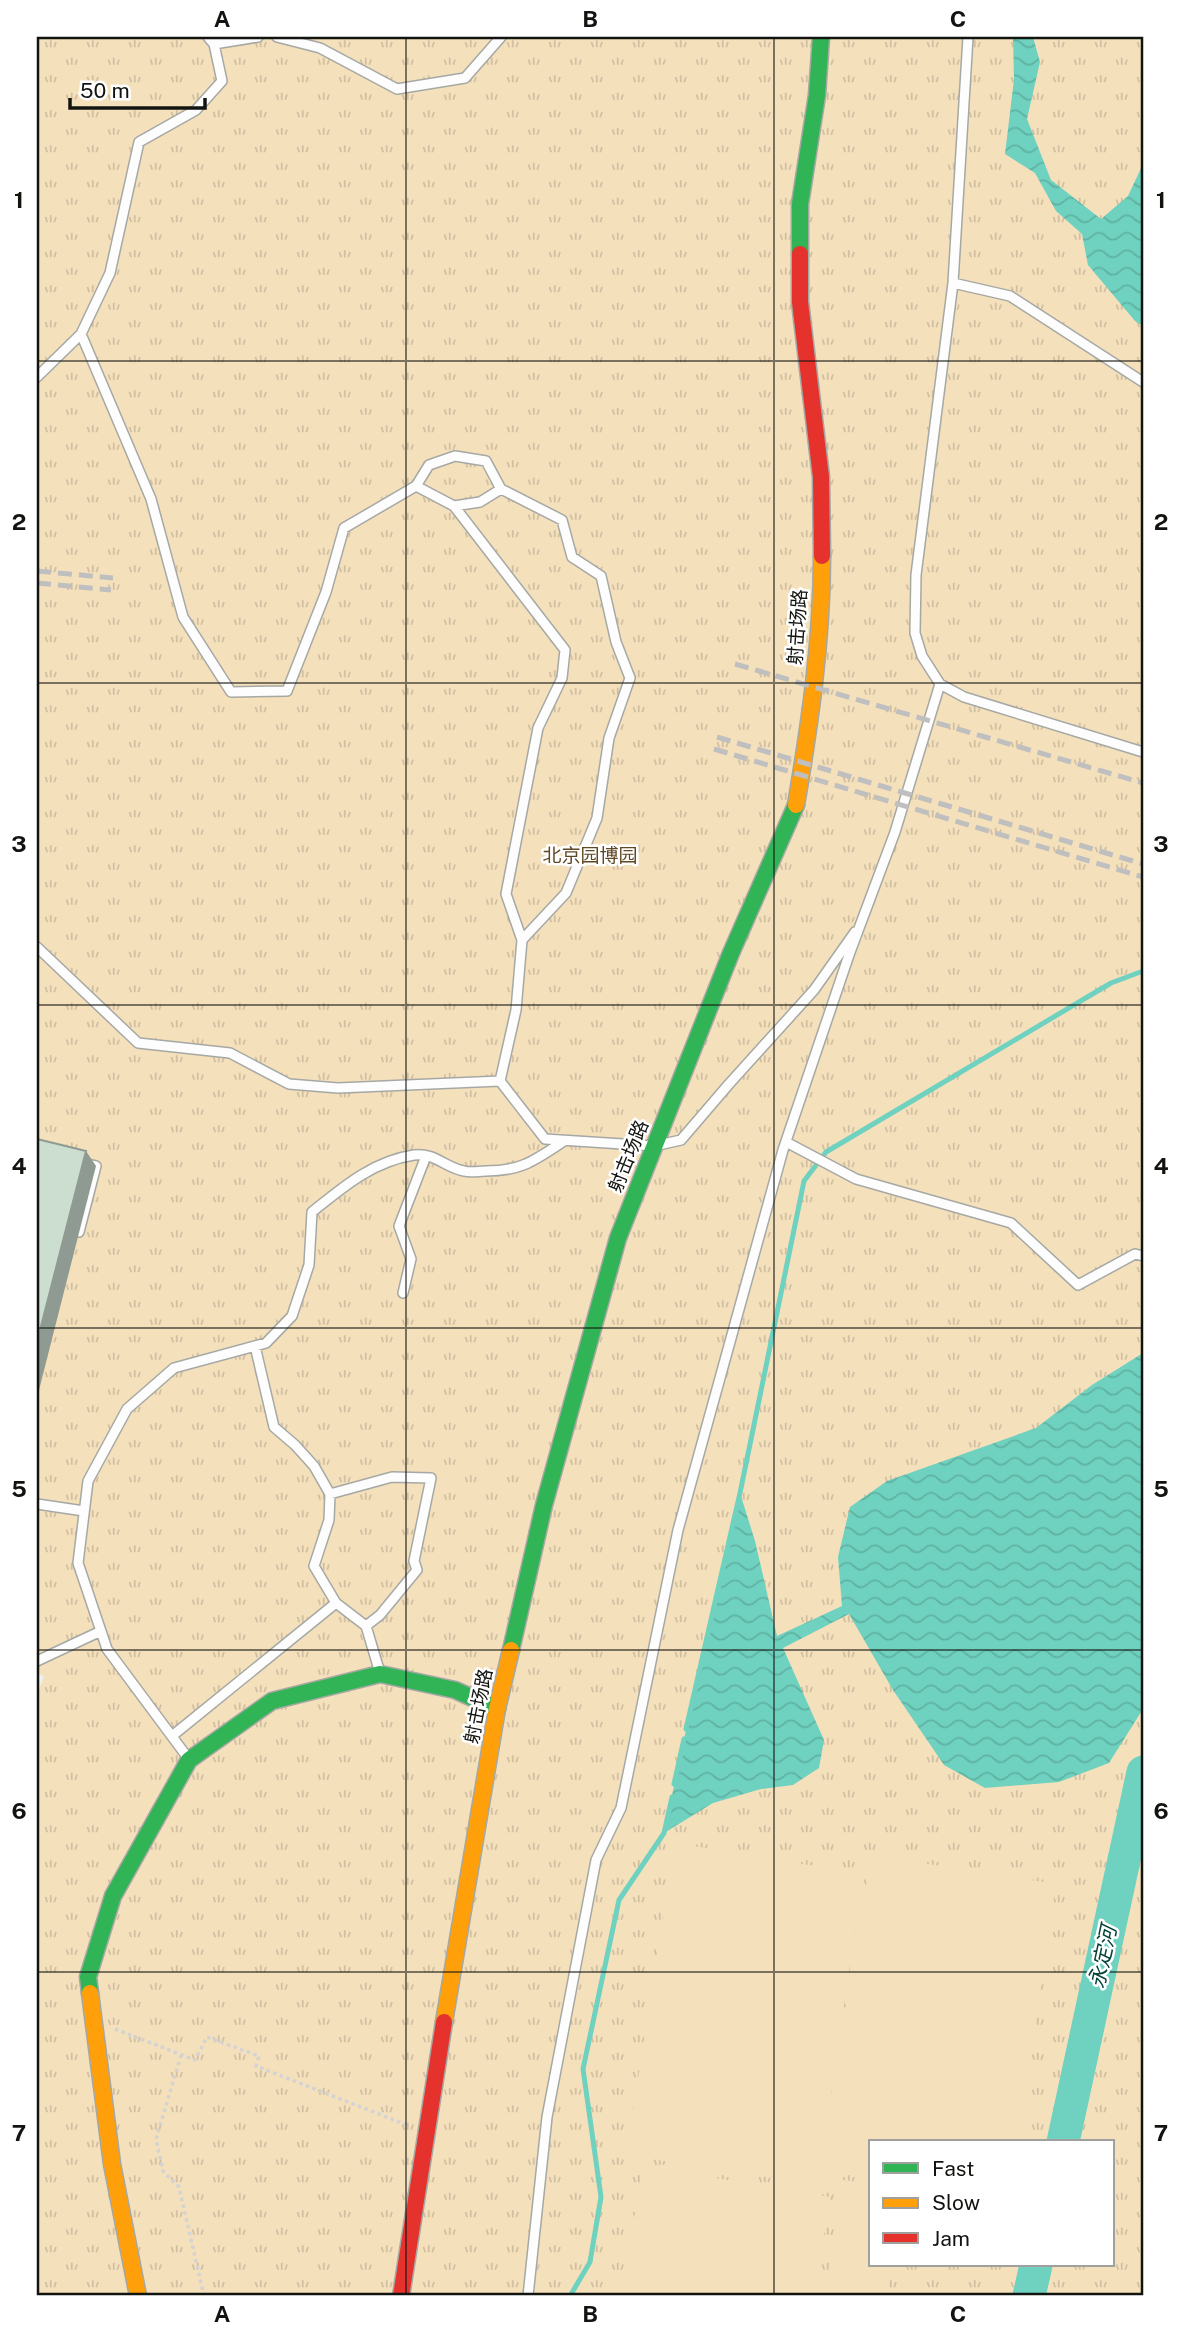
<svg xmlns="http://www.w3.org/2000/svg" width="1180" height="2333" font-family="'Public Sans','Noto Sans SC',sans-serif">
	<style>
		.grass { fill: url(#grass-tufts); fill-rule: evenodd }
		.pitch { fill: #f5e0bc }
		.water { fill: url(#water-waves) }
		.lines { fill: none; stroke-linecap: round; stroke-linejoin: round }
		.stream { stroke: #6fd1bf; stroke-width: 5 }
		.river { stroke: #6fd1bf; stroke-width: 33 }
		.lane-casing { stroke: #a6a8a4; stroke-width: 12 }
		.fast-casing { stroke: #a6a8a4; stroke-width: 19 }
		.slow-casing { stroke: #a6a8a4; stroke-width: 19 }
		.jam-casing { stroke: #a6a8a4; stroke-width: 19 }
		.path { stroke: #d2d3d2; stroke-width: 3.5; stroke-dasharray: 3.5 3.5; stroke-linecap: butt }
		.lane { stroke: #fcfdfc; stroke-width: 9 }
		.fast { stroke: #30b455; stroke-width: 16 }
		.slow { stroke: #ff9f0a; stroke-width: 16 }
		.jam { stroke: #e5322d; stroke-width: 16 }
		.rail { stroke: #bebfbe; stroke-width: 5; stroke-dasharray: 14 7; stroke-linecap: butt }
		.shaded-wall { fill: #8f9b92 }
		.building { fill: #ccded0; stroke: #8f9b92; stroke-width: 2 }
		.grid { fill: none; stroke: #121410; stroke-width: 2; stroke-opacity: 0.55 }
		.labels { text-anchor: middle; stroke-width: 5; stroke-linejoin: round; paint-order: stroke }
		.street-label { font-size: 19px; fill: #121410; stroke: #fff }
		.park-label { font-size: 19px; fill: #604825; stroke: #fff }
		.water-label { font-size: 21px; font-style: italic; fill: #034238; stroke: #fff }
		.neatline { fill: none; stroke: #121410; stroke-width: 2.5 }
		.grid-label { font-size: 23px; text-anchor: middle; font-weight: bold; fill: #121410 }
	</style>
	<defs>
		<pattern id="grass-tufts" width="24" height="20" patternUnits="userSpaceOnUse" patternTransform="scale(1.75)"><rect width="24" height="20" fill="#f5e0bc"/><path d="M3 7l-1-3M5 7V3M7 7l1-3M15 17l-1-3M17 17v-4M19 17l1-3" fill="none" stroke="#d1bfa1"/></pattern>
		<pattern id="water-waves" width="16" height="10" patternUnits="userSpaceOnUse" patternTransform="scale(1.75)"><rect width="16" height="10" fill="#6fd1bf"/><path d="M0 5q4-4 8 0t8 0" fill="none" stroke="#5fb3a3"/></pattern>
	</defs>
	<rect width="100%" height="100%" fill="#eef1eb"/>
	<path class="grass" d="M37 37H1143V2296H37V1695L44 1676 37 1673ZM870 2142H1112V2265H870Z"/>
	<path class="pitch" d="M675 1843 863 1874 829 2108 871 1855 1056 1884 1018 2142H870V2174L820 2165 817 2185 626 2155Z
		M643 2166 830 2197 814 2296H621Z
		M844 2180 870 2184V2265H892L887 2296H824Z"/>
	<path class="water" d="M1013 37H1033L1040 62 1027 119 1051 180 1101 219 1128 196 1143 164V326L1135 321 1088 265 1082 234 1056 211 1035 173 1005 154 1014 79Z
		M1143 1353V1709L1109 1763 1059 1782 985 1788 944 1765 893 1690 849 1614 783 1648 824 1740 819 1768 793 1785 761 1789 713 1803 664 1833 692 1702 731 1542 740 1493 755 1541 777 1636 842 1606 838 1557 850 1507 887 1481 1036 1428 1092 1385Z"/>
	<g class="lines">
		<path class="stream" d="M686 1729 740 1493 804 1181 826 1152 1111 983 1143 971
			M674 1784 684 1739
			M570 2296 590 2262 601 2197 583 2069 619 1900 664 1833 672 1797"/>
		<path class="river" d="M1063 2142 1143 1772
			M1029 2296 1036 2265"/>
		<defs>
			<path id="lane" d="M277 37 320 48 397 89 465 78 501 37
				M214 44 258 37
				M953 283 1010 296 1143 382
				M81 334 151 499 183 617 231 692 287 691 326 592 344 528 416 486 454 506 565 650 562 678 538 728 506 894 522 940 516 1010 500 1081
				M37 377 81 334 110 273 139 142 196 110 222 81 214 44 208 37
				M416 486 429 465 455 456 486 461 501 489 562 520 572 557 601 576 616 642 630 678 609 738 597 818 566 893 522 940
				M454 506 480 502 501 489
				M940 684 964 697 1143 752
				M37 947 138 1043 230 1053 289 1084 338 1088 500 1081 545 1139 654 1146 681 1140 729 1084 814 990 855 932
				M786 1142 856 1179 1011 1223 1078 1285 1135 1254 1143 1256
				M79 1232 96 1166 86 1164
				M403 1293 411 1259 399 1226 426 1156
				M255 1346 274 1427 295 1445 314 1466 330 1494 329 1520 314 1566 336 1603
				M330 1494 392 1477 431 1478 414 1561 417 1570 380 1615 366 1626
				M37 1504 84 1511
				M37 1661 101 1631
				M172 1736 336 1603 366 1626 380 1673
				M188 1758 107 1649 78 1563 88 1481 127 1409 174 1368 266 1343 292 1316 309 1265 312 1212C343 1187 373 1161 414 1155 434 1152 446 1168 464 1171 471 1173 479 1171 486 1171 522 1171 535 1160 564 1141
				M528 2296 547 2117 596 1860 621 1808 678 1530 783 1150 849 955 895 832 940 684 922 656 915 633 916 575 953 283 968 37"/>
			<path id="fast" d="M800 254V204L817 95 821 37
				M511 1650 544 1505 618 1238 731 953 796 805
				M90 1993 88 1977 113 1896 189 1760 272 1701 380 1674 455 1690 497 1709"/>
			<path id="slow" d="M796 805C810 723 822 640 822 556
				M90 1993 112 2164 138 2296
				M444 2022 497 1709 511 1650"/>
			<path id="jam" d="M800 254V302L821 477 822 556
				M401 2296 444 2022"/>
		</defs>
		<use href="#lane" class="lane-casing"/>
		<use href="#fast" class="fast-casing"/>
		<use href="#slow" class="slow-casing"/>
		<use href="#jam" class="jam-casing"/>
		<path class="path" d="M115 2029 195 2060 207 2037 259 2056 256 2066 407 2125
			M181 2055 156 2139 163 2171 179 2187 204 2296"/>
		<use href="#lane" class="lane"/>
		<use href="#fast" class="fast"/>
		<use href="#slow" class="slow"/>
		<use href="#jam" class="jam"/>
		<path class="rail" d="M37 571 113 578
			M37 583 111 590
			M735 664 1143 783
			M717 737 1143 864
			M714 749 1143 877"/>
	</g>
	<path class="shaded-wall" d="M86 1151 96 1166 37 1398V1342Z"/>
	<path class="building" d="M37 1139 86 1151 37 1342Z"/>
	<path class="grid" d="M406 37V2296M774 37V2296M37 361H1143M37 683H1143M37 1005H1143M37 1328H1143M37 1650H1143M37 1972H1143"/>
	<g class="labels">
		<g class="street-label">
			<text transform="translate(797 627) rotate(-86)" y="7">射击场路</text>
			<text transform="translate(628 1156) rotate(-68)" y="7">射击场路</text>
			<text transform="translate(478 1706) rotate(-79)" y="7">射击场路</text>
		</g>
		<g class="park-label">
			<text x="590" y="862">北京园博园</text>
		</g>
		<g class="water-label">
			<text transform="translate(1103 1957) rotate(-78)" y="7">永定河</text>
		</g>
	</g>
	<rect width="1180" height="2333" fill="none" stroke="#ffffff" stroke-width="77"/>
	<rect x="869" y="2140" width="245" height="126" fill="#ffffff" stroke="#a0a19f" stroke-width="2"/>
	<rect x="883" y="2163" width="35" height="10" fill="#30b455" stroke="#a0a19f" stroke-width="2"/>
	<text x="932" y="2176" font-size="21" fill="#121410">Fast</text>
	<rect x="883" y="2198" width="35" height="10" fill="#ff9f0a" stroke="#a0a19f" stroke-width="2"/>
	<text x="932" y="2210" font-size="21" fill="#121410">Slow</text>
	<rect x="883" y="2233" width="35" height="10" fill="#e5322d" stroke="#a0a19f" stroke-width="2"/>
	<text x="932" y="2246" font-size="21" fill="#121410">Jam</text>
	<path d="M70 98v10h135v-10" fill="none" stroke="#121410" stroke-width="3.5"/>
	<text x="80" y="98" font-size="21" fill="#121410" stroke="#ffffff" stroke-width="5" paint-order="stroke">50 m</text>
	<rect x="38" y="38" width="1104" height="2256" class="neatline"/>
	<g class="grid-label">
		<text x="222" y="27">A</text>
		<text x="590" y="27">B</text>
		<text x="958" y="27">C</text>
		<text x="19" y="208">1</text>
		<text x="1161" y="208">1</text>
		<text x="19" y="530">2</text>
		<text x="1161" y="530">2</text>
		<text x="19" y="852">3</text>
		<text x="1161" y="852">3</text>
		<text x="19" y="1174">4</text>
		<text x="1161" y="1174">4</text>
		<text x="19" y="1497">5</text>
		<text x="1161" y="1497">5</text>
		<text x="19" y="1819">6</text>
		<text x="1161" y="1819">6</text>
		<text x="19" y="2141">7</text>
		<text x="1161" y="2141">7</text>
		<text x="222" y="2322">A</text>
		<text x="590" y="2322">B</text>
		<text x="958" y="2322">C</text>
	</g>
</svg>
